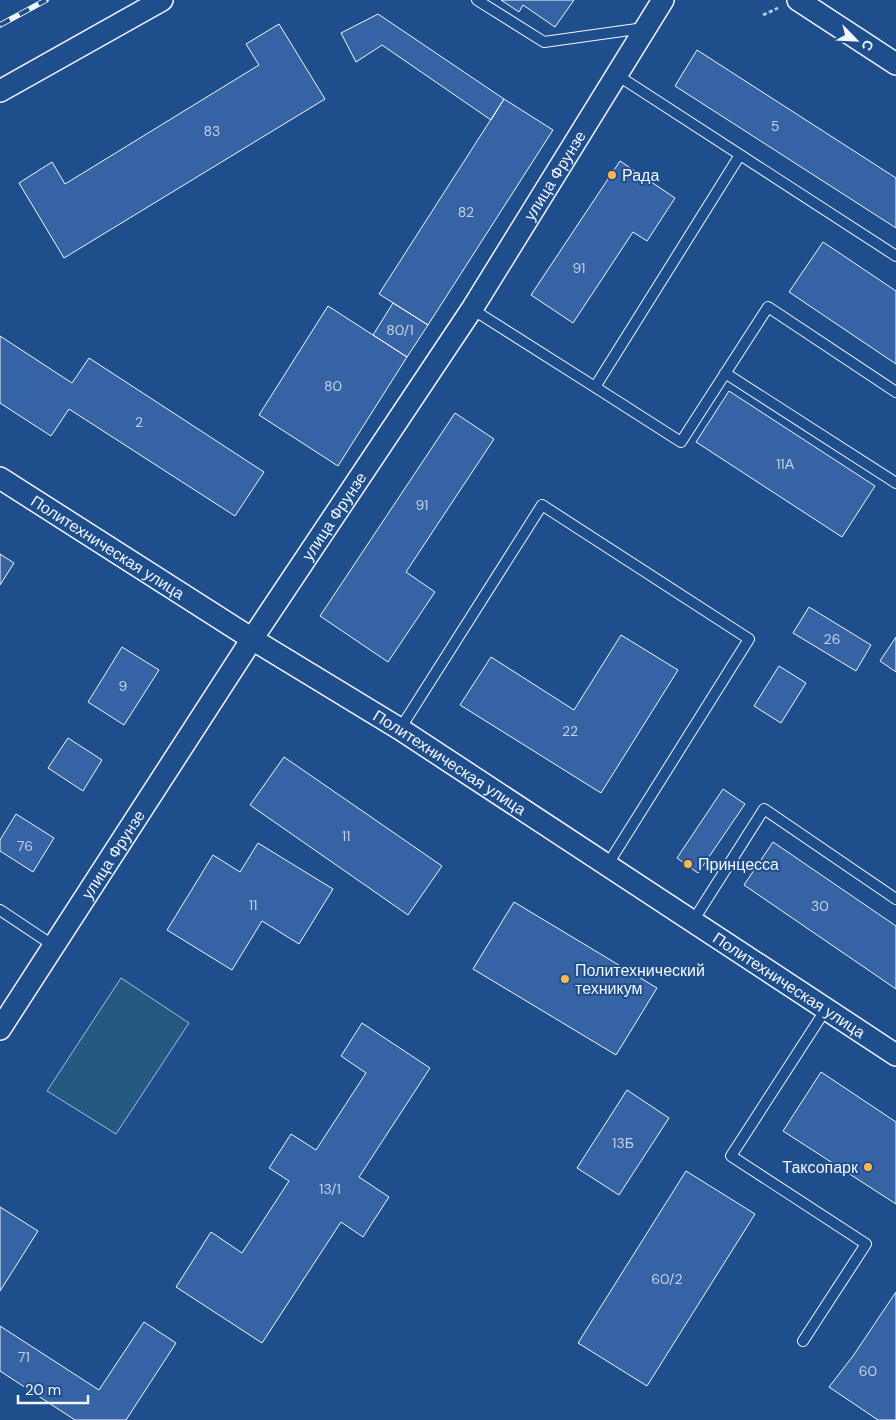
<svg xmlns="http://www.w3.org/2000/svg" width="896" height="1420" font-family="'DM Sans',sans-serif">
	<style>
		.green { fill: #245a82; stroke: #a8bbd7 }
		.building { fill: #3563a3; stroke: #f2f6ff }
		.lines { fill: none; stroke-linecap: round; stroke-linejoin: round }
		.lane-casing { stroke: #f2f6ff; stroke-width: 12 }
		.street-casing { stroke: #f2f6ff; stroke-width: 24 }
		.path { stroke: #b3c4dc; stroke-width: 3; stroke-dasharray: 4 2.5; stroke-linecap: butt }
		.lane { stroke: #1f4e8c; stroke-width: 10 }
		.street { stroke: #1f4e8c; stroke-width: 21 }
		.rail-casing { stroke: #f2f6ff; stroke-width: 5.5 }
		.rail { stroke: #1f4e8c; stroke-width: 4; stroke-dasharray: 11; stroke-linecap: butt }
		.poi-dot { fill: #ffb74d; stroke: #1f4e8c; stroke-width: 2 }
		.labels { text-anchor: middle; stroke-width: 4; stroke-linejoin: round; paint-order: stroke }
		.number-label { font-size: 14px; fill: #c3d1e8 }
		.poi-label { font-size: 16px; fill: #f2f6ff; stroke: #1f4e8c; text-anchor: start }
		.street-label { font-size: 16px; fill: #f2f6ff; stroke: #1f4e8c }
	</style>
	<rect width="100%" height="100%" fill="#1f4e8c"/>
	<path class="green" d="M121 978 189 1023 116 1134 47 1091Z"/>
	<path class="building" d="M501 0H574L555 27 523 5 519 12Z
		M378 14 504 99 491 120 382 45 356 62 341 33Z
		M279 24 325 99 64 258 19 183 52 162 65 184 259 65 246 44Z
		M697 50 896 178V228L675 86Z
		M504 99 553 130 428 325 379 294Z
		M620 161 675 198 647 241 633 232 573 323 531 295Z
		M823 242 896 291V364L789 292Z
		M393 303 428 325 407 357 373 335Z
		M328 306 407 357 338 466 259 415Z
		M0 336 72 383 89 358 264 472 235 516 69 409 51 436 0 403Z
		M729 391 875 486 842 537 696 442Z
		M455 413 494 439 406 572 435 592 388 662 320 616Z
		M0 554 14 563 0 585Z
		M809 607 871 645 856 671 793 633Z
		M621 635 678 670 601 793 460 705 491 657 574 710Z
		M896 637V672L880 661Z
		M122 647 159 670 124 725 88 702Z
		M779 666 806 683 781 723 754 706Z
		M68 738 102 760 83 791 48 768Z
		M284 757 442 866 408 915 250 805Z
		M723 789 745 804 698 873 677 858Z
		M16 814 54 838 33 872 0 851V840Z
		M773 842 896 926V989L744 885Z
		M258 843 333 889 299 944 262 921 232 970 167 930 213 855 240 872Z
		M514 902 657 988 616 1055 473 969Z
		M362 1023 430 1068 359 1177 389 1197 363 1237 341 1222 262 1343 176 1287 211 1232 242 1253 289 1181 269 1168 291 1134 316 1150 366 1073 341 1056Z
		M821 1072 896 1122V1204L783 1131Z
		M627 1090 669 1118 619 1195 577 1168Z
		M686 1171 755 1214 647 1386 578 1343Z
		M0 1207 38 1231 0 1291Z
		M896 1292V1420H878L829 1387 853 1356Z
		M144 1322 176 1343 126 1420H75L0 1371V1326L99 1390Z"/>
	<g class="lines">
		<defs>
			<path id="lane" d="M477 0 544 42 644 28
				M617 75 896 256
				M472 309 595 387 740 155
				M725 373 896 483
				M595 387 681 442 768 307 896 392
				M400 729 542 505 749 639 608 864
				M0 910 54 946
				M693 921 764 809 896 899
				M803 1341 866 1244 731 1156 826 1009"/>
			<g id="street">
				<path d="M798 0 896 64"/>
				<path d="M0 91 162 0"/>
				<path id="s1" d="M0 478 252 639 400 729 896 1055"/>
				<path id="s2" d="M0 1029 252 639 472 309 663 0"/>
			</g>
		</defs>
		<use href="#lane" class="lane-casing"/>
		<use href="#street" class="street-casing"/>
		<path class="path" d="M763 15 778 8"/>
		<use href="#lane" class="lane"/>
		<use href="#street" class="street"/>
		<defs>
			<path id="rail" d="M0 25 46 0"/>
		</defs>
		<use href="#rail" class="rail-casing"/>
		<use href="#rail" class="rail"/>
	</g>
	<g class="poi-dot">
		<circle cx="612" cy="175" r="5"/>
		<circle cx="688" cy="864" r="5"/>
		<circle cx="565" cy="979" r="5"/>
		<circle cx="868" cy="1167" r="5"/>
	</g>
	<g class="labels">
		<g class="number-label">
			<text x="775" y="131">5</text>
			<text x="212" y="136">83</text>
			<text x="466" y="217">82</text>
			<text x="579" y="273">91</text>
			<text x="400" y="335">80/1</text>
			<text x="333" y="391">80</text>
			<text x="139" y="427">2</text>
			<text x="785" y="469">11А</text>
			<text x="422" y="510">91</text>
			<text x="832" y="644">26</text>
			<text x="123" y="691">9</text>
			<text x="570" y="736">22</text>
			<text x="346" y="841">11</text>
			<text x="25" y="851">76</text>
			<text x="253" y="910">11</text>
			<text x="820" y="911">30</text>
			<text x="623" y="1148">13Б</text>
			<text x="330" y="1194">13/1</text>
			<text x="667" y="1284">60/2</text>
			<text x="24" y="1362">71</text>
			<text x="868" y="1376">60</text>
		</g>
		<g class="poi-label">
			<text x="622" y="181">Рада</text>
			<text x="698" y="870">Принцесса</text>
			<text x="575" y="976">Политехнический<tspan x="575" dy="18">техникум</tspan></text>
			<text x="858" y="1173" text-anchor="end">Таксопарк</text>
		</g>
		<g class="street-label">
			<text dy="6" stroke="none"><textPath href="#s2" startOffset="1018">улица Фрунзе</textPath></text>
			<text dy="6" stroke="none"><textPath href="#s2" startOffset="612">улица Фрунзе</textPath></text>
			<text dy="6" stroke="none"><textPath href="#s1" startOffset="128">Политехническая улица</textPath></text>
			<text dy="6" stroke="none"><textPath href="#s1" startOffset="532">Политехническая улица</textPath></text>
			<text dy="6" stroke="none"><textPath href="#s2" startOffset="208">улица Фрунзе</textPath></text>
			<text dy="6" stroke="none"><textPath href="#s1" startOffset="938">Политехническая улица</textPath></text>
		</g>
	</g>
	<g transform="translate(856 40) rotate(114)" stroke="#1f4e8c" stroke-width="4" paint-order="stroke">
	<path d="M0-4L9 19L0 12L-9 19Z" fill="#f2f6ff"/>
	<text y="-8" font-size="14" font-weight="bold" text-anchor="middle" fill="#f2f6ff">С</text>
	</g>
	<path d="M18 1395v8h70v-8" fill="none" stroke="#f2f6ff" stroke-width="2.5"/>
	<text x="25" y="1395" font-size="15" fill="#f2f6ff" stroke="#1f4e8c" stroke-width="4" paint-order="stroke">20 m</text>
</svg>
